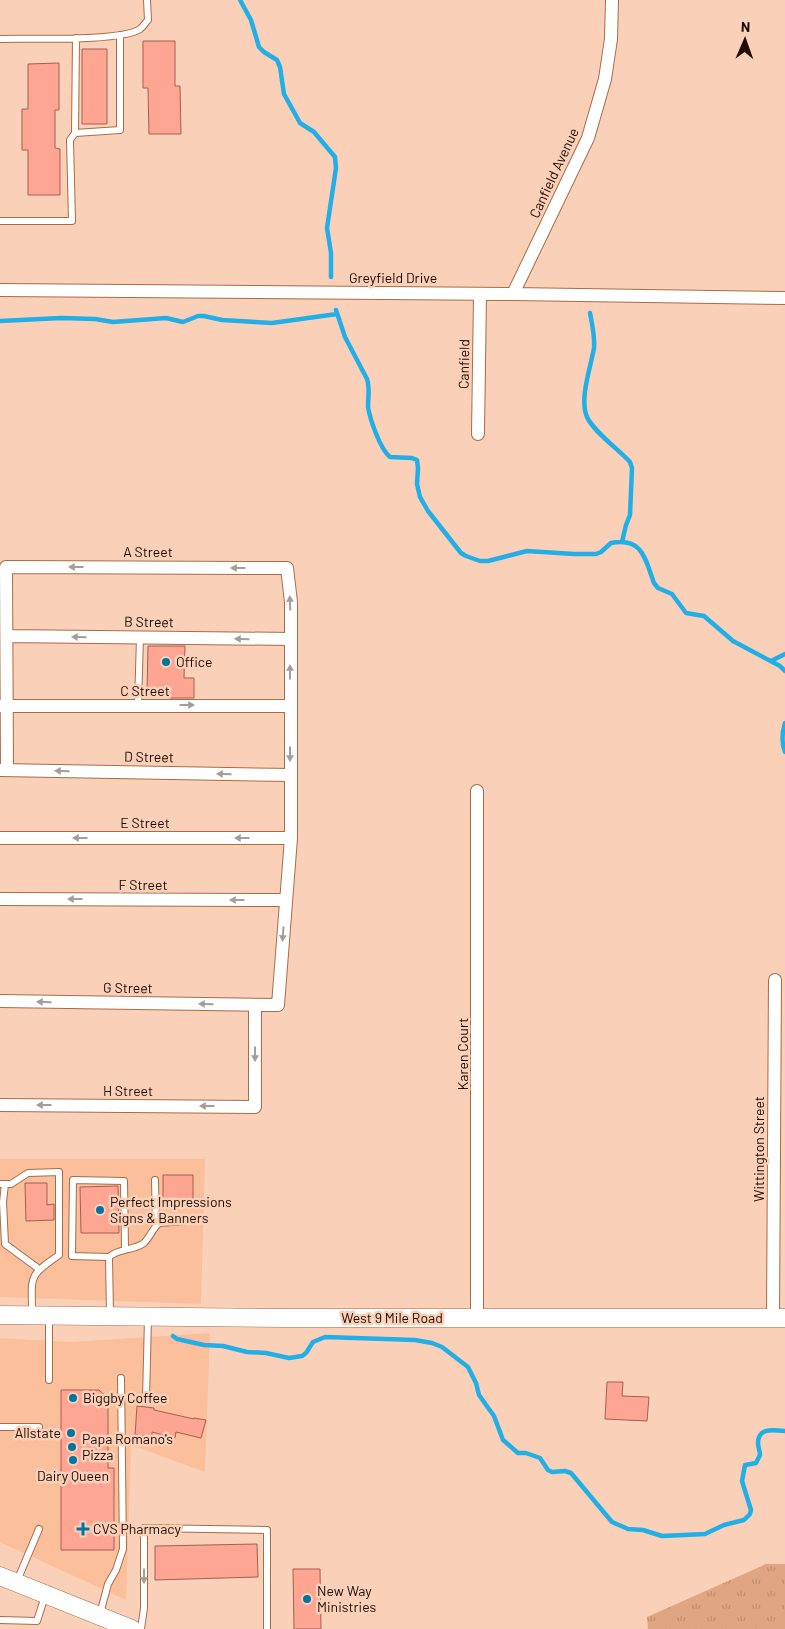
<svg xmlns="http://www.w3.org/2000/svg" width="785" height="1629" font-family="Barlow,sans-serif">
	<style>
		.built { fill: #fcbf9c }
		.park { fill: url(#park-tufts) }
		.lines { fill: none; stroke-linecap: round; stroke-linejoin: round }
		.stream { stroke: #22afe7; stroke-width: 4.5 }
		.building { fill: #fea593; stroke: #a55e50 }
		.lane-casing { stroke: #a96b45; stroke-width: 8 }
		.street-casing { stroke: #a96b45; stroke-width: 14 }
		.secondary-casing { stroke: #a96b45; stroke-width: 19 }
		.lane { stroke: #fff; stroke-width: 6 }
		.street { stroke: #fff; stroke-width: 12 }
		.secondary { stroke: #fff; stroke-width: 18 }
		.oneway { fill: #a69d99 }
		.poi-dot { fill: #00759f; stroke: #fad1b8; stroke-width: 2 }
		.labels { text-anchor: middle; stroke-width: 5; stroke-linejoin: round; paint-order: stroke }
		.street-label { font-size: 14px; fill: #200900; stroke: #fad1b8 }
		.poi-label { font-size: 14px; fill: #200900; stroke: #fad1b8; text-anchor: start }
	</style>
	<defs>
		<pattern id="park-tufts" width="24" height="20" patternUnits="userSpaceOnUse" patternTransform="scale(1.25)"><rect width="24" height="20" fill="#e0a582"/><path d="M3 7l-1-3M5 7V3M7 7l1-3M15 17l-1-3M17 17v-4M19 17l1-3" fill="none" stroke="#c08d6e"/></pattern>
	</defs>
	<rect width="100%" height="100%" fill="#fad1b8"/>
	<path class="built" d="M0 1159H205L201 1304 0 1297Z
		M210 1333 205 1472 131 1445 126 1600 0 1542V1338L71 1342Z"/>
	<path class="park" d="M766 1564H785V1629H648L647 1617Z"/>
	<g class="lines">
		<path class="stream" d="M240 0 251 20 259 47 264 52 277 60 280 67 284 94 300 123 314 132 335 157 336 168 327 228 331 253V277
			M336 310 345 337 367 379C370 388 368 397 368 407 370 419 380 449 390 457L412 458 417 460 418 468 417 484 420 497 428 511 461 553 466 556 480 561H488L527 551 574 554H596L601 552 611 543C643 537 645 559 654 583L658 588 672 594 686 613 704 616 733 641 780 666 785 671
			M590 313C592 324 595 336 594 348 591 366 579 399 587 417 594 432 618 449 630 462L632 468 630 515 626 525 622 542
			M0 321 61 318 95 319 113 322 166 318 183 322 198 316H204L222 320 272 323 337 314
			M771 661 785 654
			M785 723C782 733 781 742 785 752
			M173 1336 177 1339 204 1345 223 1346 247 1352 266 1353 289 1358 302 1356 306 1353 313 1342 325 1337 415 1340 432 1343 442 1347 468 1367 476 1383 479 1395 494 1416 503 1440 518 1453H526L540 1458 548 1470 552 1472 565 1471 571 1473 612 1522 628 1529 643 1530 662 1536 705 1534 724 1525 744 1520 750 1514 751 1510 742 1481 745 1465 756 1463 760 1455C760 1451 758 1447 758 1443 758 1427 774 1430 785 1431"/>
	</g>
	<path class="building" d="M143 41H175V86H180L181 134H149L148 88H143Z
		M82 49H107V124H82Z
		M59 63V110H55V148L60 149V195H28V150H22V109H28V64Z
		M148 646H185L184 678H194V698H169V692H147Z
		M163 1175H193V1202H163Z
		M25 1183H47V1205L54 1204V1220L26 1221Z
		M118 1186 119 1233H81L80 1187Z
		M607 1382H623L622 1396 649 1397 647 1421 605 1419Z
		M61 1390H99L108 1398V1468H114V1550H61Z
		M137 1406 154 1408V1410L194 1419V1418L206 1420 201 1438 176 1432 175 1438 152 1432V1436L135 1435Z
		M257 1544 258 1577 155 1580V1546Z
		M293 1569H320L321 1629H294Z"/>
	<g class="lines">
		<defs>
			<path id="lane" d="M76 38 75 133 120 130V35
				M0 39C27 38 121 42 140 29 143 27 145 23 148 20L147 0
				M0 221H72L70 140 75 133
				M138 705 140 637
				M155 1180 156 1226
				M0 1184H11L28 1173 59 1172V1255C27 1277 32 1276 32 1314
				M5 1184 3 1202 5 1244 39 1269
				M109 1257 72 1256 73 1180 124 1181 125 1249
				M110 1315 109 1257C119 1248 133 1251 144 1243 150 1237 153 1228 159 1223L186 1221
				M49 1380V1317
				M146 1399 148 1318
				M0 1427H39
				M17 1581 39 1529
				M100 1614 108 1584 116 1570 123 1549 121 1378
				M0 1620 37 1621 45 1596
				M141 1629 144 1608V1528L267 1530V1629"/>
			<path id="street" d="M0 290 513 294 785 298
				M513 294 588 138 605 79 611 39 612 0
				M478 434 480 294
				M7 636 290 639
				M0 706H290
				M0 770 290 775
				M0 838H291
				M0 899 286 900
				M0 1001 278 1005 291 838V602L287 568 6 567 7 770
				M0 1105 255 1107V1005
				M477 1317V791
				M773 1318 775 980"/>
			<path id="secondary" d="M0 1315 287 1318H785
				M0 1576 132 1629"/>
		</defs>
		<use href="#lane" class="lane-casing"/>
		<use href="#street" class="street-casing"/>
		<use href="#secondary" class="secondary-casing"/>
		<use href="#lane" class="lane"/>
		<use href="#street" class="street"/>
		<use href="#secondary" class="secondary"/>
	</g>
	<defs><path id="oneway-solid" d="M-6-.8H1V-3.2L6.5 0L1 3.2V.8H-6Z" transform="scale(1.25)"/></defs>
	<g class="oneway">
		<use href="#oneway-solid" transform="translate(76 567) rotate(-180)"/>
		<use href="#oneway-solid" transform="translate(238 568) rotate(-180)"/>
		<use href="#oneway-solid" transform="translate(290 603) rotate(-92)"/>
		<use href="#oneway-solid" transform="translate(79 637) rotate(-179)"/>
		<use href="#oneway-solid" transform="translate(242 639) rotate(-179)"/>
		<use href="#oneway-solid" transform="translate(290 672) rotate(-90)"/>
		<use href="#oneway-solid" transform="translate(187 705)"/>
		<use href="#oneway-solid" transform="translate(290 754) rotate(90)"/>
		<use href="#oneway-solid" transform="translate(62 771) rotate(-179)"/>
		<use href="#oneway-solid" transform="translate(224 774) rotate(-179)"/>
		<use href="#oneway-solid" transform="translate(80 838) rotate(180)"/>
		<use href="#oneway-solid" transform="translate(242 838) rotate(180)"/>
		<use href="#oneway-solid" transform="translate(75 899) rotate(-180)"/>
		<use href="#oneway-solid" transform="translate(237 900) rotate(-180)"/>
		<use href="#oneway-solid" transform="translate(283 934) rotate(94)"/>
		<use href="#oneway-solid" transform="translate(44 1002) rotate(-179)"/>
		<use href="#oneway-solid" transform="translate(206 1004) rotate(-179)"/>
		<use href="#oneway-solid" transform="translate(255 1054) rotate(90)"/>
		<use href="#oneway-solid" transform="translate(44 1105) rotate(-180)"/>
		<use href="#oneway-solid" transform="translate(207 1106) rotate(-180)"/>
		<use href="#oneway-solid" transform="translate(144 1576) rotate(90)"/>
	</g>
	<g class="poi-dot">
		<circle cx="166" cy="662" r="5"/>
		<circle cx="100" cy="1210" r="5"/>
		<circle cx="73" cy="1398" r="5"/>
		<circle cx="71" cy="1433" r="5"/>
		<circle cx="72" cy="1447" r="5"/>
		<circle cx="73" cy="1460" r="5"/>
		<path d="M80.5 1521.5h5v5h5v5h-5v5h-5v-5h-5v-5h5z"/>
		<circle cx="307" cy="1599" r="5"/>
	</g>
	<g class="labels">
		<g class="street-label">
			<text transform="translate(554 173) rotate(-65)" y="5">Canfield Avenue</text>
			<text x="393" y="283">Greyfield Drive</text>
			<text transform="translate(464 364) rotate(-89)" y="5">Canfield</text>
			<text x="148" y="557">A Street</text>
			<text transform="translate(149 622) rotate(1)" y="5">B Street</text>
			<text x="145" y="696">C Street</text>
			<text transform="translate(149 757) rotate(1)" y="5">D Street</text>
			<text x="145" y="828">E Street</text>
			<text x="143" y="890">F Street</text>
			<text transform="translate(128 988) rotate(1)" y="5">G Street</text>
			<text transform="translate(463 1054) rotate(-90)" y="5">Karen Court</text>
			<text x="128" y="1096">H Street</text>
			<text transform="translate(759 1149) rotate(-90)" y="5">Wittington Street</text>
			<text x="392" y="1323">West 9 Mile Road</text>
		</g>
		<g class="poi-label">
			<text x="176" y="667">Office</text>
			<text x="110" y="1207">Perfect Impressions<tspan x="110" dy="16">Signs &amp; Banners</tspan></text>
			<text x="83" y="1403">Biggby Coffee</text>
			<text x="61" y="1438" text-anchor="end">Allstate</text>
			<text x="82" y="1444">Papa Romano's<tspan x="82" dy="16">Pizza</tspan></text>
			<text x="73" y="1481" text-anchor="middle">Dairy Queen</text>
			<text x="93" y="1534">CVS Pharmacy</text>
			<text x="317" y="1596">New Way<tspan x="317" dy="16">Ministries</tspan></text>
		</g>
	</g>
	<g transform="translate(745 40) rotate(2)" stroke="#fad1b8" stroke-width="4" paint-order="stroke">
	<path d="M0-4L9 19L0 12L-9 19Z" fill="#200900"/>
	<text y="-8" font-size="14" font-weight="bold" text-anchor="middle" fill="#200900">N</text>
	</g>
</svg>
